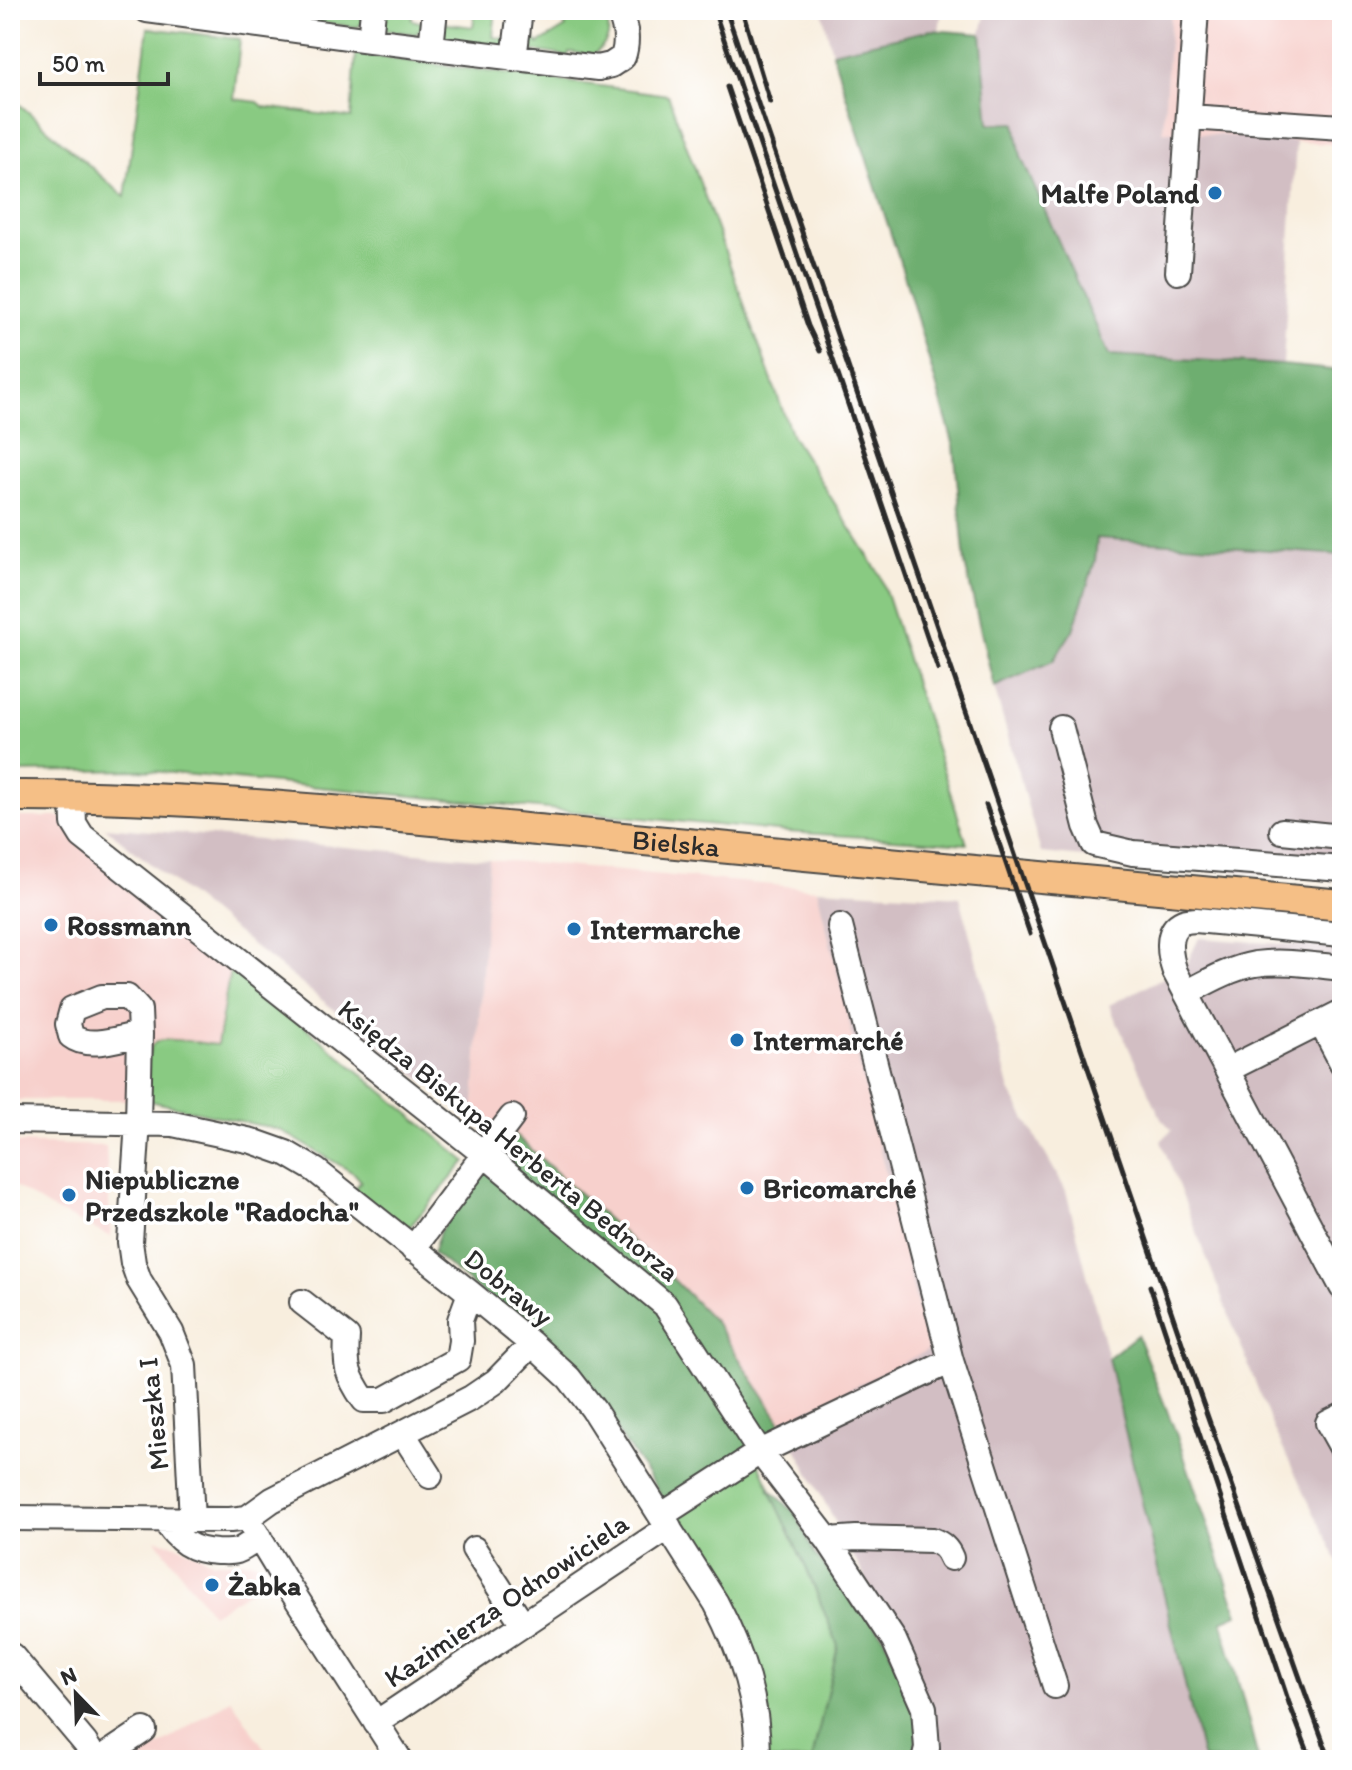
<svg xmlns="http://www.w3.org/2000/svg" width="1352" height="1770" font-family="Itim,sans-serif">
	<style>
		.built { fill: #f7d0cc }
		.industrial { fill: #d2bec3 }
		.green { fill: #89ca82; stroke: #5a7a56; stroke-width: 2 }
		.forest { fill: #6eae70; stroke: #4c6c4e; stroke-width: 2 }
		.lines { fill: none; stroke-linecap: round; stroke-linejoin: round }
		.minor-casing { stroke: #4a4846; stroke-width: 28 }
		.major-casing { stroke: #4a4846; stroke-width: 34 }
		.minor { stroke: #fff; stroke-width: 24 }
		.major { stroke: #f5bf86; stroke-width: 30 }
		.rail { stroke: #2b2b2b; stroke-width: 5 }
		.poi-dot { fill: #1f6fb2; stroke: #fff; stroke-width: 3 }
		.labels { text-anchor: middle; stroke-width: 7; stroke-linejoin: round; paint-order: stroke }
		.poi-label { font-size: 28px; font-weight: bold; fill: #2b2b2b; stroke: #fff; text-anchor: start }
		.street-label { font-size: 28px; fill: #2b2b2b; stroke: #fff }
	</style>
	<rect width="100%" height="100%" fill="#fff"/>
	<filter id="ink" filterUnits="userSpaceOnUse"><feTurbulence type="fractalNoise" baseFrequency=".0125" numOctaves="2"/><feDisplacementMap in="SourceGraphic" scale="16" xChannelSelector="R" yChannelSelector="G"/><feConvolveMatrix kernelMatrix="1 2 1 2 8 2 1 2 1" color-interpolation-filters="sRGB"/></filter>
	<filter id="wash" filterUnits="userSpaceOnUse"><feTurbulence type="fractalNoise" baseFrequency=".006" numOctaves="4" result="noise"/><feDisplacementMap in="SourceGraphic" scale="32" xChannelSelector="R" yChannelSelector="G"/><feGaussianBlur stdDeviation="1.8" result="paint"/><feColorMatrix in="noise" values="0 0 0 0 0 0 0 0 0 0 0 0 0 0 0 0 0 1.4 0 .05"/><feComposite in="paint" operator="in"/></filter>
	<g filter="url(#wash)">
		<rect width="100%" height="100%" fill="#f8eede"/>
		<path class="built" d="M1171 10H1342V145L1163 131Z
			M10 817H63L231 965 217 1045 162 1039 145 1100H10Z
			M489 859 817 889 928 1351 782 1422 711 1322 666 1273 473 1120Z
			M10 1143 106 1146 111 1237 48 1207 10 1183Z
			M155 1539 180 1546 213 1562 255 1561 267 1580 212 1614Z
			M231 1699 272 1760H137Z"/>
		<path class="industrial" d="M822 10H942L939 31 931 30 832 52Z
			M986 10H1171L1163 131 1296 141 1283 365 1109 355 1021 157 1015 124H989L981 34Z
			M1096 538 1342 555V881L1041 853 994 687 1054 661 1095 561Z
			M104 827 489 859 473 1120Z
			M817 889 960 897 1010 1091 1066 1191 1108 1358 1203 1760H914L906 1655 782 1422 928 1350Z
			M1199 938 1342 948V1571L1273 1428 1161 1141 1172 1130 1161 1118 1109 1005 1175 972 1187 963Z"/>
		<path class="green" d="M201 10H297L354 17 356 10H363L362 23 358 27Z
			M384 10H413L412 20 424 23 416 34 384 30 382 26Z
			M475 10H496L493 37 507 39 506 49 447 41 441 34 440 23 473 27Z
			M565 10H604C608 24 613 36 601 48 597 52 595 54 589 54 583 55 575 52 569 52L568 56 521 49 530 31 538 44 566 27 559 13Z
			M148 28 240 39 234 99 258 102 264 107 351 118 356 54 668 95 792 436 880 575 967 844 788 832 141 770 10 772V96L125 197Z
			M231 965 466 1161 407 1230 354 1189 361 1181 355 1174 280 1130 145 1100C146 1088 145 1051 154 1043 163 1035 204 1044 217 1045Z
			M757 1459 809 1574 838 1646 812 1760H765C766 1744 769 1726 768 1710 763 1648 705 1569 672 1516Z"/>
		<path class="forest" d="M931 30 981 34 989 124 1015 123 1021 157 1109 355 1283 365 1342 371V555L1097 538 1095 561 1073 630 1053 661 994 687 965 564 954 446 906 281 832 52Z
			M513 1133 669 1275 715 1322 786 1430 666 1502 572 1366 433 1253 440 1231Z
			M1137 1335 1176 1433 1238 1614 1222 1621C1233 1667 1248 1713 1258 1760H1203L1108 1358Z
			M769 1488 796 1514 815 1555 883 1635 919 1716 914 1760H812L838 1646 809 1574Z"/>
	</g>
	<g filter="url(#ink)">
		<g class="lines">
			<defs>
				<path id="minor" d="M147 10 370 40 598 68 611 65 623 57C629 38 625 28 619 10
					M370 40 373 10
					M431 48 435 10
					M514 59 520 10
					M1189 117 1342 127
					M1178 272 1196 10
					M1061 728 1086 826 1094 844 1133 853 1342 869
					M73 796 74 823 82 836 484 1154 665 1305 760 1452 828 1540 894 1640 924 1708 927 1748 924 1760
					M1282 831 1342 837
					M840 926 951 1361 1055 1686
					M1342 934 1196 920C1195 920 1184 921 1183 922 1164 930 1170 957 1175 972L1342 1287
					M1186 993C1207 982 1231 968 1255 964 1283 960 1313 965 1342 968
					M1321 1023 1342 1063
					M140 1034C119 1038 89 1050 71 1036L68 1024 72 1009 102 997H127L139 1010 140 1034 138 1122 130 1242 133 1263 139 1280 171 1332 184 1365 192 1520
					M1227 1070 1342 1012
					M10 1121 173 1124 252 1141 286 1153 315 1170 470 1293 532 1344 569 1378 593 1409 716 1603C742 1653 759 1703 758 1760
					M413 1249 512 1117
					M302 1302 347 1337C345 1367 347 1375 364 1400H384L458 1359 461 1341 460 1320 470 1293
					M1342 1416 1328 1423 1342 1448
					M403 1434 430 1476
					M662 1515 760 1452 951 1361
					M10 1518 230 1520 247 1518 272 1500 471 1398 496 1381 532 1344
					M247 1518 284 1579 400 1760
					M164 1519C177 1541 192 1551 217 1552 224 1552 230 1553 237 1551 245 1548 252 1542 259 1537
					M828 1540 856 1538 932 1540C942 1544 947 1548 951 1558
					M474 1549 523 1624
					M12 1656 85 1743 96 1760
					M376 1723 669 1527
					M99 1760 144 1730"/>
				<g id="major">
					<path id="s1" d="M10 796C194 795 377 815 559 832 820 856 1081 882 1342 905"/>
				</g>
			</defs>
			<use href="#minor" class="minor-casing"/>
			<use href="#major" class="major-casing"/>
			<use href="#minor" class="minor"/>
			<use href="#major" class="major"/>
			<path class="rail" d="M714 10 938 669
				M726 10 1193 1375 1306 1695 1330 1760
				M742 10 770 102
				M727 87 808 326 820 351
				M986 805 1030 934
				M1150 1286 1289 1703 1311 1760"/>
		</g>
	</g>
	<g class="poi-dot">
		<circle cx="1215" cy="193" r="8"/>
		<circle cx="51" cy="925" r="8"/>
		<circle cx="574" cy="929" r="8"/>
		<circle cx="737" cy="1040" r="8"/>
		<circle cx="747" cy="1188" r="8"/>
		<circle cx="69" cy="1195" r="8"/>
		<circle cx="212" cy="1585" r="8"/>
	</g>
	<g class="labels">
		<g class="poi-label">
			<text x="1199" y="203" text-anchor="end">Malfe Poland</text>
			<text x="67" y="935">Rossmann</text>
			<text x="590" y="939">Intermarche</text>
			<text x="753" y="1050">Intermarché</text>
			<text x="85" y="1189">Niepubliczne<tspan x="85" dy="32">Przedszkole "Radocha"</tspan></text>
			<text x="763" y="1198">Bricomarché</text>
			<text x="228" y="1595">Żabka</text>
		</g>
		<g class="street-label">
			<text dy="10" stroke="none"><textPath href="#s1" startOffset="668">Bielska</textPath></text>
			<text transform="translate(509 1140) rotate(39)" y="10">Księdza Biskupa Herberta Bednorza</text>
			<text transform="translate(509 1287) rotate(39)" y="10">Dobrawy</text>
			<text transform="translate(153 1414) rotate(-96)" y="10">Mieszka I</text>
			<text transform="translate(506 1600) rotate(-34)" y="10">Kazimierza Odnowiciela</text>
		</g>
	</g>
	<rect width="1352" height="1770" fill="none" stroke="#fff" stroke-width="40"/>
	<g transform="translate(76 1694) rotate(337)" stroke="#ffffff" stroke-width="6" paint-order="stroke">
	<path d="M0-6L14 30L0 20L-14 30Z" fill="#2b2b2b"/>
	<text y="-12" font-size="22" font-weight="bold" text-anchor="middle" fill="#2b2b2b">N</text>
	</g>
	<path d="M40 72v12h128v-12" fill="none" stroke="#2b2b2b" stroke-width="4"/>
	<text x="52" y="72" font-size="24" fill="#2b2b2b" stroke="#ffffff" stroke-width="6" paint-order="stroke">50 m</text>
</svg>
